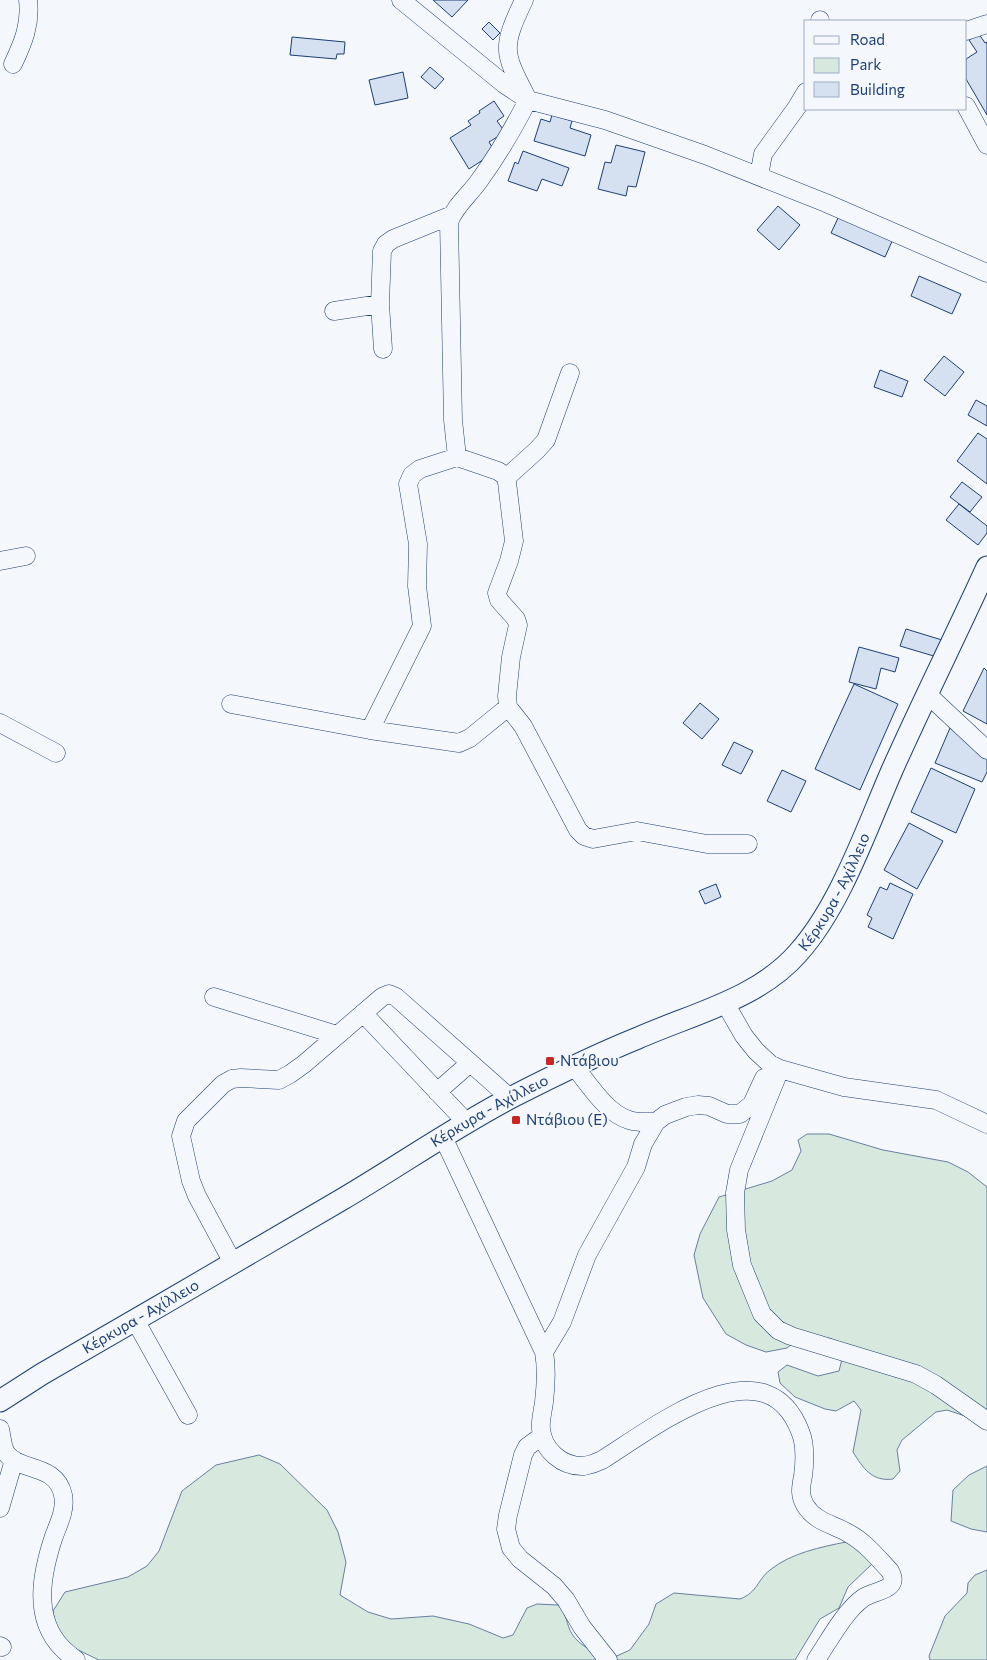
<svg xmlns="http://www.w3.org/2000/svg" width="987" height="1660" font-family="Commissioner,sans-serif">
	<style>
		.green { fill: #d7e8df; stroke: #687fa3 }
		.building { fill: #d5e0f0; stroke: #1d3f73 }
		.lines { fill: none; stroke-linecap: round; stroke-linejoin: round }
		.minor-casing { stroke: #1d3f73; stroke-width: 19 }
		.major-casing { stroke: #1d3f73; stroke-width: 23 }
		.minor { stroke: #f4f7fb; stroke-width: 18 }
		.major { stroke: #f4f7fb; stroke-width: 21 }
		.poi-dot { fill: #c62828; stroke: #f4f7fb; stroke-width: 2 }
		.labels { text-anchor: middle; stroke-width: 4; stroke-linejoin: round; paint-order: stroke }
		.street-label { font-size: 15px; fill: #1d3f73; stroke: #f4f7fb }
		.poi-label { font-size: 15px; fill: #1d3f73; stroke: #f4f7fb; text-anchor: start }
	</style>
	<rect width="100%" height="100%" fill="#f4f7fb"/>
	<path class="green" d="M807 1134H829L883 1150 948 1162 968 1172 987 1187V1429L977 1420 947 1410 936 1412 902 1440 897 1450 900 1471 893 1479C872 1482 863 1468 853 1452L861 1410 854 1401 836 1411 825 1409 795 1397 780 1383 778 1372 787 1365 818 1376 839 1371 844 1351 838 1342 829 1338 796 1341 787 1348 766 1352 746 1345 726 1334 703 1298 694 1255 700 1234 719 1197 772 1181 792 1170 801 1151 798 1140Z
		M259 1455 280 1464 327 1510 338 1532 346 1562 340 1595 368 1612 391 1619 433 1616 469 1624 503 1638 513 1635 527 1608 537 1604 558 1605C568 1616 566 1624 572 1634 580 1647 597 1653 610 1659L630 1650 649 1624 656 1604 674 1593 740 1599C758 1592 757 1580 770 1570 791 1553 821 1547 846 1542L861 1549 873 1563 848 1587 839 1608 820 1619 795 1660H99L72 1647 57 1632 53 1611 65 1592 128 1577 147 1566 159 1551 182 1491 216 1465Z
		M987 1466V1532L971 1529 951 1521 953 1490 969 1475Z
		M987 1570V1660H930L929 1656 945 1616 967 1593 968 1583 975 1575Z"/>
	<path class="building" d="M433 0H468L452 17Z
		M489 22 500 33 493 40 482 29Z
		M979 34 985 43 987 42V115L966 79V59L977 52 969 40Z
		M292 37 345 42 344 54H337L336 59 290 55Z
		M430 67 444 79 435 89 421 77Z
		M403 72 408 98 375 105 369 80Z
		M494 101 504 116 497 121 505 132 489 142 495 152 469 169 450 138 471 125 468 121 480 113 479 111Z
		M552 115 572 121 570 128 591 135 585 156 534 141 541 119 550 122Z
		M616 145 645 152 636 187 628 186 626 196 598 189 605 162 611 163Z
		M523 151 569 168 562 186 542 179 537 191 508 181 515 162 518 164Z
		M778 206 800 225 779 250 757 230Z
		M839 216 894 237 885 257 831 233Z
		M919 276 961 294 952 314 911 296Z
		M944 356 964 372 945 396 924 380Z
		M880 370 908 381 902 397 874 387Z
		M976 400 987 406V426L968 415Z
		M978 433 987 439V484L957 461Z
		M962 482 982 497 970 512 950 497Z
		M959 504 987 526V533L978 545 946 520Z
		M906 629 942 640 937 657 900 646Z
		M859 647 899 658 895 672 881 668 876 689 849 682Z
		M984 668 987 671V724L963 711Z
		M854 684 898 704 860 790 815 769Z
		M700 703 719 719 702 739 683 723Z
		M950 728 960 733 987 757V772L982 782 935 763Z
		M734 742 753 751 741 774 722 765Z
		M931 768 975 789 956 833 911 812Z
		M782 770 806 781 791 812 767 801Z
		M909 823 943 841 917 889 884 870Z
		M890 883 913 894 893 939 868 927 872 918 867 915 880 887 887 890Z
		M716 884 721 897 705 904 699 891Z"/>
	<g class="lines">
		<defs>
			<path id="minor" d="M401 0 504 84 528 100 605 120 705 155 826 203 987 273
				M524 0C500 50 504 53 528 100 513 129 498 155 479 181 469 195 455 206 449 222L453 420 457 457 498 471 504 475 507 482 514 541 509 561 497 593 499 600 516 619 518 625 511 657 507 696 508 707 523 726 578 830 584 836 593 839 637 831 707 844H748
				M820 21V20
				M966 31 987 24
				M13 64C23 43 31 24 28 0
				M966 106 987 145
				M759 176 763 154 797 107 806 92
				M380 304 383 349
				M334 311 380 304 382 251 386 244 393 239 452 215
				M457 457 420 469 412 475 408 484 418 544 417 586 422 626 370 730 459 743 470 738 508 707
				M506 478 537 450 546 440 570 373
				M0 561 26 556
				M927 694 987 750
				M231 704 370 730
				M0 723 56 753
				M214 997 337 1035
				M725 1003 744 1036 756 1051 770 1064 780 1069 844 1087 936 1100 987 1124
				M363 1013 467 1123
				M574 1066C588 1083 607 1114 629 1120 638 1123 647 1122 656 1122
				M780 1069 739 1170 735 1193 736 1230 742 1265 762 1314 778 1330 791 1336 916 1374 936 1385 987 1421
				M437 1092 470 1063
				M443 1137 544 1352C547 1369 546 1385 544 1402 543 1411 540 1420 541 1429 543 1450 562 1467 584 1466 590 1465 596 1463 602 1460 652 1429 764 1339 800 1431 806 1445 805 1461 803 1476 801 1487 799 1494 805 1505 815 1522 833 1524 848 1533 865 1542 877 1557 890 1571 901 1591 874 1590 863 1598 844 1612 829 1641 816 1660
				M233 1263 197 1196 191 1181 181 1136 186 1121 223 1084 232 1079 241 1078 279 1080 290 1074 304 1064 382 997 389 994 396 997 510 1098
				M135 1320 188 1415
				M544 1352 562 1322 587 1255 636 1167 643 1144 656 1122 665 1115 686 1107 698 1105 709 1106 727 1114H740L752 1104 764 1078
				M0 1429C2 1437 2 1448 7 1454 20 1472 56 1463 63 1495 66 1509 59 1523 54 1536 42 1572 32 1617 62 1648 66 1652 71 1656 76 1660
				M542 1436 527 1447 523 1455 508 1515 506 1529 511 1548 520 1559 554 1586 566 1600 582 1627 608 1660
				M0 1508 14 1460
				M0 1646 2 1647"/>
			<g id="major">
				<path id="s1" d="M0 1401 42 1374C142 1316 241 1259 341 1200 399 1166 454 1127 514 1096 555 1075 596 1055 638 1038 692 1014 758 999 798 953 841 905 867 827 893 768 923 701 956 635 987 567"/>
			</g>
		</defs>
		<use href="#minor" class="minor-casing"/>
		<use href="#major" class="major-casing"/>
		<use href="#minor" class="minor"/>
		<use href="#major" class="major"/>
	</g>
	<g class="poi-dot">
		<rect x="545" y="1056" width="10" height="10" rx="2.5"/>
		<rect x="511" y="1115" width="10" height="10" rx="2.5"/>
	</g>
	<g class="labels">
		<g class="street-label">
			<text dy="5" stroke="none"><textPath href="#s1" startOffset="989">Κέρκυρα - Αχίλλειο</textPath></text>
			<text dy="5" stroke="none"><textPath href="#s1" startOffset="569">Κέρκυρα - Αχίλλειο</textPath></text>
			<text dy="5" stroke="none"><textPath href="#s1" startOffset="164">Κέρκυρα - Αχίλλειο</textPath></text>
		</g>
		<g class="poi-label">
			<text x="560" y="1066">Ντάβιου</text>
			<text x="526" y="1125">Ντάβιου (E)</text>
		</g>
	</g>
	<rect x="804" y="20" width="162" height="90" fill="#f4f7fb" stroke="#9eadc5"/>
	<rect x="814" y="36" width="25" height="8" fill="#f4f7fb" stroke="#9eadc5"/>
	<text x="850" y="45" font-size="15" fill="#1d3f73">Road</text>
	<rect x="814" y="58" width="25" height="15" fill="#d7e8df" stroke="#9eadc5"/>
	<text x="850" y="70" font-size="15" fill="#1d3f73">Park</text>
	<rect x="814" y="82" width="25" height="15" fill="#d5e0f0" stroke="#9eadc5"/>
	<text x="850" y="95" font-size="15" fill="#1d3f73">Building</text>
</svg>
